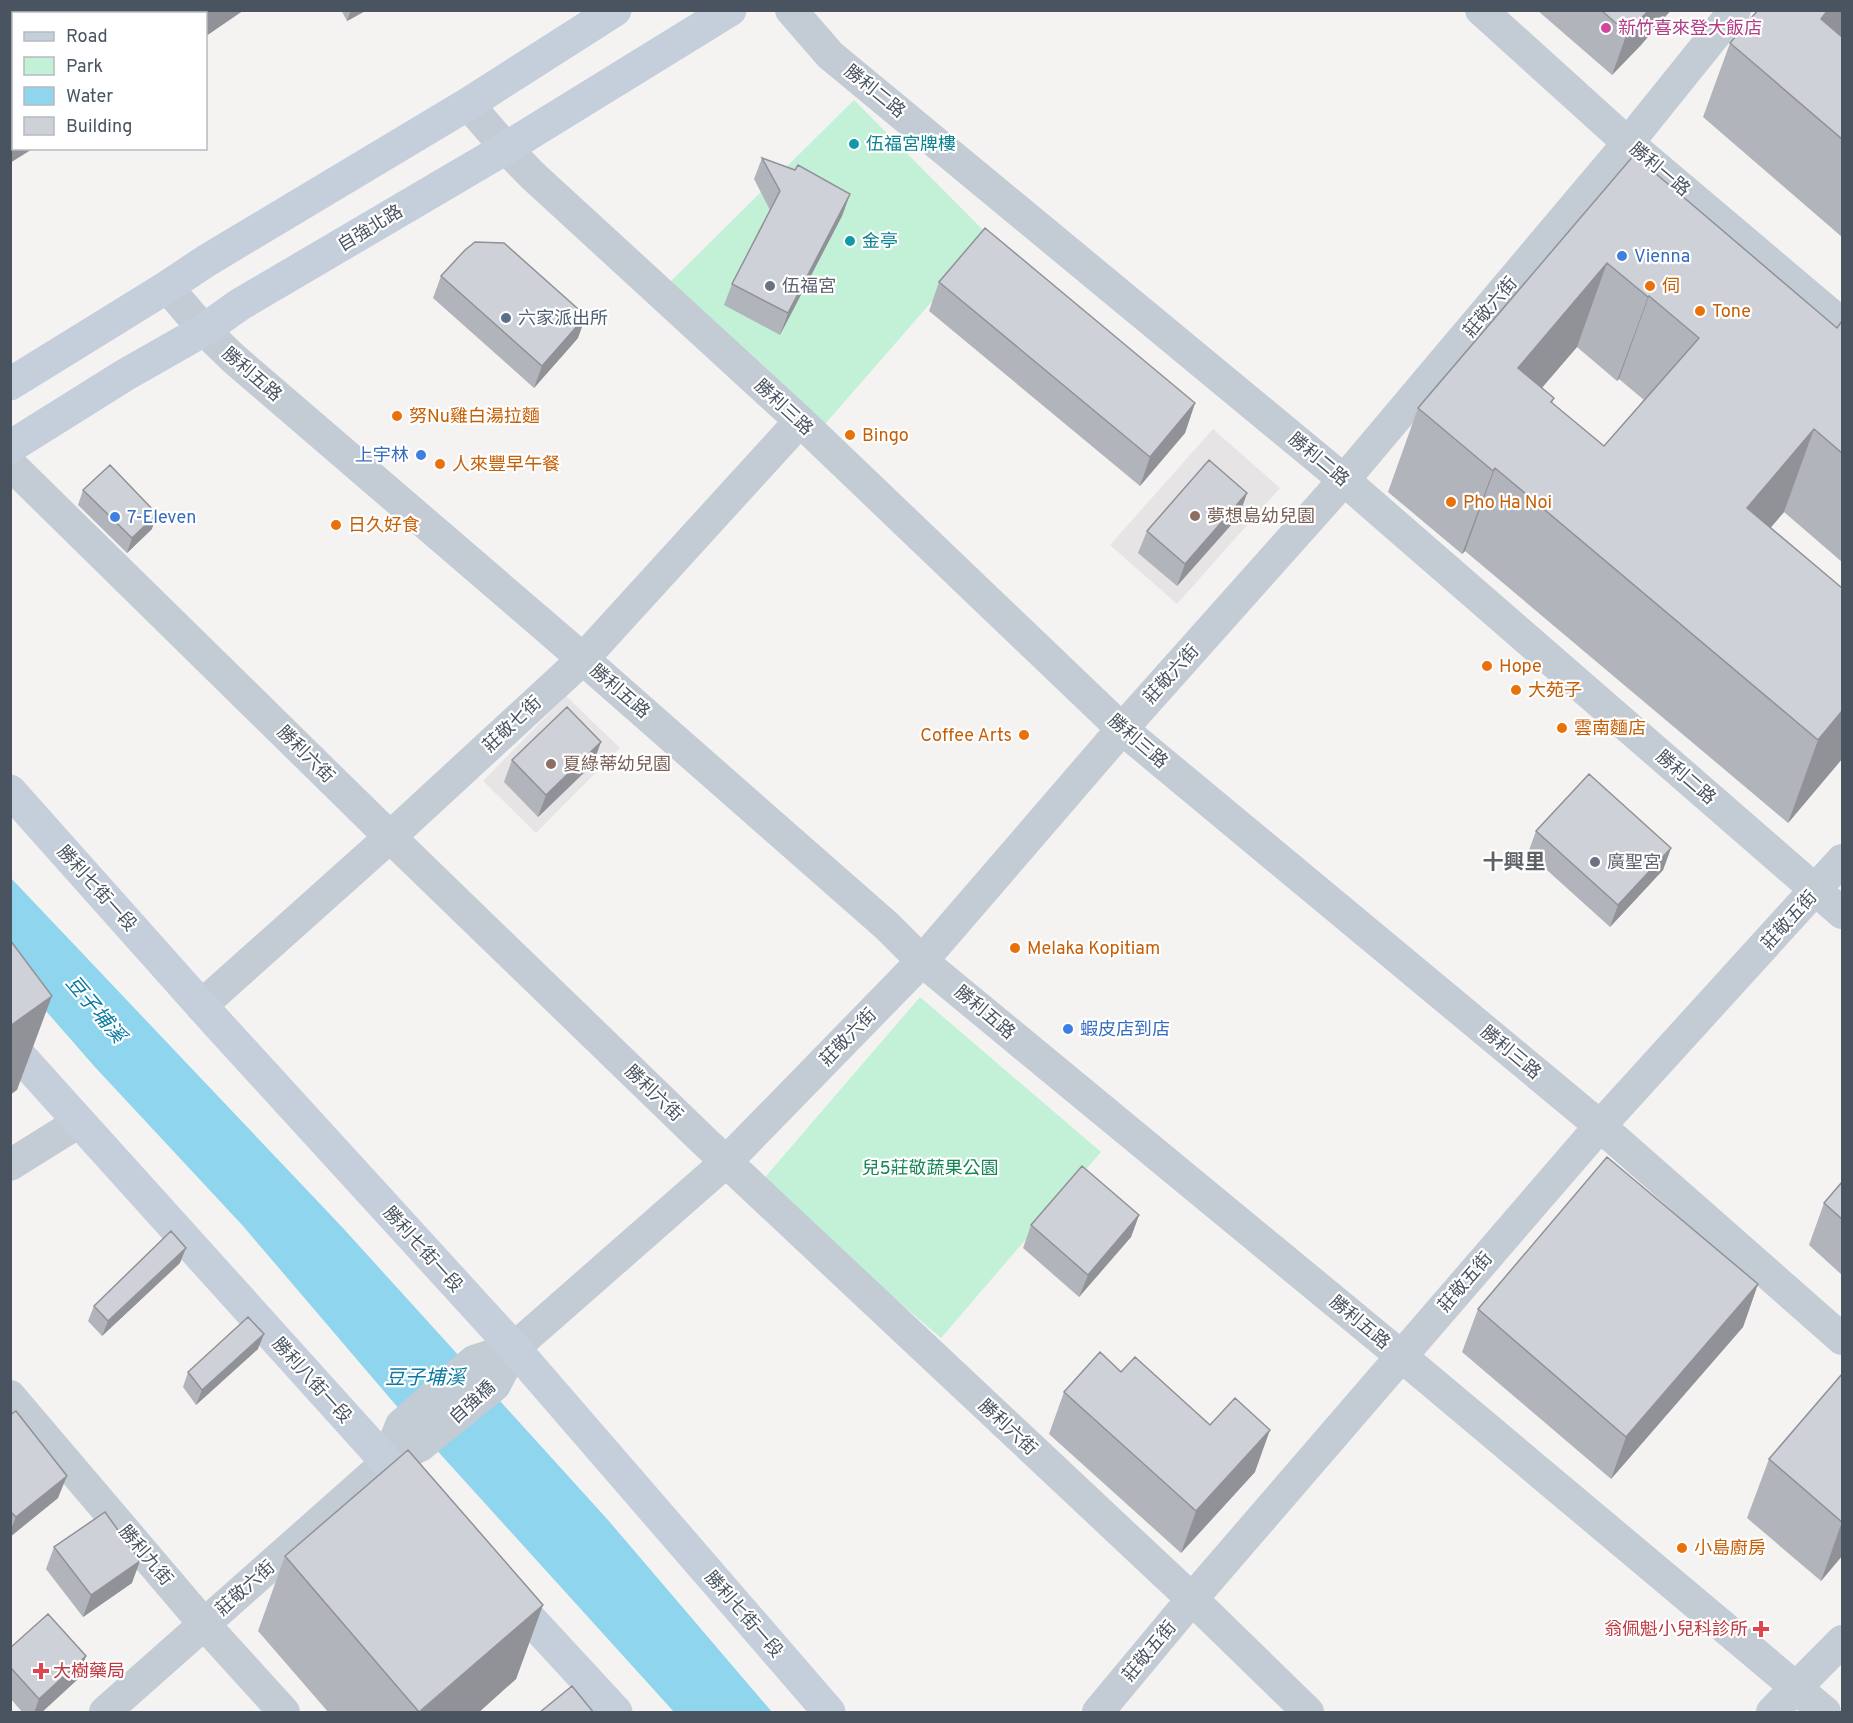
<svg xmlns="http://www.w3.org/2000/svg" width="1853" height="1723" font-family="Overpass,'Noto Sans TC',sans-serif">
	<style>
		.education { fill: #e6e4e4 }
		.green { fill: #c2f1d7 }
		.water { fill: #8fd5ee }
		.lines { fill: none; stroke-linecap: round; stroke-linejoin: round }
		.street { stroke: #c3ccd4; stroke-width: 32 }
		.secondary { stroke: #c5cedb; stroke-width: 33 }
		.wall { fill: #b1b4ba; fill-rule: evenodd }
		.shaded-wall { fill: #909297 }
		.building { fill: #ced1d8; stroke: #909297; stroke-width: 1.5; fill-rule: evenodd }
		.hotel-dot { fill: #d1479c; stroke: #fff; stroke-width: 2 }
		.culture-dot { fill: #0f9aa8; stroke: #fff; stroke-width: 2 }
		.shop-dot { fill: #3f7fe0; stroke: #fff; stroke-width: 2 }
		.worship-dot { fill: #6b7280; stroke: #fff; stroke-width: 2 }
		.food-dot { fill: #e8710a; stroke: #fff; stroke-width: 2 }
		.service-dot { fill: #5c6f8a; stroke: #fff; stroke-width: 2 }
		.education-dot { fill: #8d6e63; stroke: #fff; stroke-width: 2 }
		.health-dot { fill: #e0444e; stroke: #fff; stroke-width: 2 }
		.labels { text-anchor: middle; stroke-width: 4.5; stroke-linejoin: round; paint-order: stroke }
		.hotel-label { font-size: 18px; fill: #b23c85; stroke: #fff; text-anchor: start }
		.street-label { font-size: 18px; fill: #495460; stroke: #fff }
		.culture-label { font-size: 18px; fill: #0d838f; stroke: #fff; text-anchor: start }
		.shop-label { font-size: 18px; fill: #366cbe; stroke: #fff; text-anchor: start }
		.worship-label { font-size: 18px; fill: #5b616d; stroke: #fff; text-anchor: start }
		.food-label { font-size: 18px; fill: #c56008; stroke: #fff; text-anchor: start }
		.service-label { font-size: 18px; fill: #4e5e75; stroke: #fff; text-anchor: start }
		.education-label { font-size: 18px; fill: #785e54; stroke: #fff; text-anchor: start }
		.park-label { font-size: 18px; fill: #168554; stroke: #fff }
		.health-label { font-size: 18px; fill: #be3a42; stroke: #fff; text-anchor: end }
		.water-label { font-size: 20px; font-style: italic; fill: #0b7aa3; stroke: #fff }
		.quarter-label { font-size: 21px; font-weight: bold; fill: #5e6267; stroke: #fff }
	</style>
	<rect width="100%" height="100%" fill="#f5f3f2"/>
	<path class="education" d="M1213 429 1280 488 1177 604 1110 545Z
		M566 696 620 748 536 833 483 781Z"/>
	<path class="green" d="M854 100 989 236 819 431 670 282Z
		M920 997 1101 1152 941 1338 760 1183Z"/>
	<path class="water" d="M10 877 342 1227 608 1520 772 1712H674L394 1403 243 1226 94 1066 11 971Z"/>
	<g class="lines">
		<path class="street" d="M791 10 830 55 1344 480 1842 913
			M1481 10 1628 143 1842 324
			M468 104 506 148 532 175 800 421 1122 729 1600 1126 1842 1339
			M167 287 204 330 233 358 583 659 887 926 922 961 1401 1356 1825 1712
			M10 464 390 837 703 1140 1192 1599 1308 1712
			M201 1006 390 837 583 659 800 421
			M10 1165 79 1122
			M10 1396 204 1624 284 1712
			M386 1463 401 1425 474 1361 514 1348 726 1162 922 961 1122 729 1344 480 1628 143 1735 10
			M105 1712 386 1463 420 1446 495 1385 514 1348
			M1098 1712 1192 1599 1600 1126 1842 860
			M1772 1712 1842 1641"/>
		<path class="secondary" d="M10 384 167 287 206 261 468 104 615 10
			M10 447 125 375 204 330 239 305 506 148 730 10
			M10 791 216 1022 514 1348 829 1712
			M10 1045 419 1498
			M505 1592 616 1712"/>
	</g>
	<path class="wall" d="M105 10H244L206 36V14H107Z
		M341 10H367L347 21Z
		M1537 10H1671L1641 45 1612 75Z
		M1842 10V237L1703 117 1730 43Z
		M1634 155 1837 328 1842 321V562L1784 512 1771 527 1842 759 1788 823 1465 551 1462 554 1388 492 1418 408ZM1577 347 1617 381 1619 379 1644 400 1604 446 1552 403 1554 398 1542 388Z
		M762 158 795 170 850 194 842 216 780 335 724 305 732 284 770 210 754 179Z
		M441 276 578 338 534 388 433 298Z
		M939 282 1195 403 1185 433 1140 486 929 311Z
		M83 490 152 529 127 553 78 505Z
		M1247 493 1239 516 1177 586 1138 553 1147 531Z
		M512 760 593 764 538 817 504 782Z
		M1536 831 1671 848 1663 870 1610 927 1528 853Z
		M1842 1182V1275L1809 1245 1824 1203Z
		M1139 1215 1131 1237 1079 1297 1023 1248 1031 1225Z
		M180 1263 102 1336 88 1321 94 1306Z
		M1758 1284 1743 1327 1611 1479 1462 1352 1478 1309Z
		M258 1349 196 1405 183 1387 188 1372Z
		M1121 1372 1210 1425 1255 1472 1181 1553 1049 1434 1064 1392Z
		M1842 1374V1556L1821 1581 1747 1518 1769 1459Z
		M10 1415 58 1498 10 1537Z
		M54 1547 132 1583 83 1617 46 1569Z
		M285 1556 543 1605 516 1679 478 1713H329L258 1631Z
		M10 1648 86 1656 78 1679 41 1713H23L10 1698Z"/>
	<path class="shaded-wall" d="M200 10H244L206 36V14H195Z
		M351 10H367L347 21Z
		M1649 10H1671L1641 45 1612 75 1627 33Z
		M1828 10H1842V37L1821 19Z
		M14 132V148H34L10 163V134Z
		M850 194 842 216 780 335 788 313Z
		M1607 263 1577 347 1487 451 1518 368Z
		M1649 296 1619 379 1617 381 1648 297Z
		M586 316 578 338 534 388 542 366Z
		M1195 403 1185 433 1140 486 1150 457Z
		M1814 429 1784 512 1717 591 1747 508Z
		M1495 468 1465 551 1462 554 1493 471Z
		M1247 493 1239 516 1177 586 1185 564Z
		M157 514 152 529 127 553 132 538Z
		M1842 711V759L1788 823 1818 740Z
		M601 742 593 764 538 817 546 795Z
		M1671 848 1663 870 1610 927 1618 905Z
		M52 996 17 1090 10 1095V1026Z
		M1139 1215 1131 1237 1079 1297 1088 1275Z
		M186 1248 180 1263 102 1336 108 1321Z
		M1758 1284 1743 1327 1611 1479 1626 1437Z
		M264 1334 258 1349 196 1405 202 1390Z
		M1270 1430 1255 1472 1181 1553 1196 1511Z
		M67 1476 58 1498 10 1537V1532L16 1517Z
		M1842 1522V1556L1821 1581Z
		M140 1561 132 1583 83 1617 91 1595Z
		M543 1605 516 1679 478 1713H419Z
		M86 1656 78 1679 41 1713H34L39 1699Z"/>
	<path class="building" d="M113 10H200L195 14H109Z
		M1601 10H1649L1627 33Z
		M1758 10H1828L1821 19 1842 37V139L1730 43Z
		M14 64V132L10 134V66Z
		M1634 155 1837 328 1842 321V453L1814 429 1747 508 1842 588V711L1818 740 1495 468 1493 471 1418 408ZM1607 263 1648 297 1649 296 1699 338 1604 446 1551 402 1554 398 1518 368Z
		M762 158 795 170 798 165 850 194 788 313 732 284 780 191Z
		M985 228 1195 403 1150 457 939 282Z
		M475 242 504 243 586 316 542 366 441 276 465 250Z
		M1209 460 1247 493 1185 564 1147 531Z
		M110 465 157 514 132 538 83 490Z
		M567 707 601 742 546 795 512 760Z
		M1589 774 1671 848 1618 905 1536 831Z
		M10 940 52 996 10 1026Z
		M1607 1157 1758 1284 1626 1437 1478 1309Z
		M1082 1166 1139 1215 1088 1275 1031 1225Z
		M1842 1182V1219L1824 1203Z
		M171 1231 186 1248 108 1321 94 1306Z
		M248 1317 264 1334 202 1390 188 1372Z
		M1100 1352 1121 1372 1135 1357 1210 1425 1235 1398 1270 1430 1196 1511 1064 1392Z
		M1842 1374V1522L1769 1459Z
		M16 1411 67 1476 16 1517 10 1511V1415Z
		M408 1450 543 1605 419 1712 285 1556Z
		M105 1512 140 1561 91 1595 54 1547Z
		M48 1614 86 1656 39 1699 10 1667V1648Z
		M572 1686 594 1713H539Z"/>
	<circle class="hotel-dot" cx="1606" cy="28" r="6"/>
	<g class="culture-dot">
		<circle cx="854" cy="144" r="6"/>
		<circle cx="850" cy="241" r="6"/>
	</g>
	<g class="shop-dot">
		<circle cx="1622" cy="256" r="6"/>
		<circle cx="421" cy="455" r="6"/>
		<circle cx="115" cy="517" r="6"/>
		<circle cx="1068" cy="1029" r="6"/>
	</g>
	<g class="worship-dot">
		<circle cx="770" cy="286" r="6"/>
		<circle cx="1595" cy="862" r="6"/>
	</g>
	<g class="food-dot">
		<circle cx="1650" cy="286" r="6"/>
		<circle cx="1700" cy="311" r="6"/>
		<circle cx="397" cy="416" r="6"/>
		<circle cx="850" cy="435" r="6"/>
		<circle cx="440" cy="464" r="6"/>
		<circle cx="1451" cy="502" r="6"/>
		<circle cx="336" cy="525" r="6"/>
		<circle cx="1487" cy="666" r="6"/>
		<circle cx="1516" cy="690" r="6"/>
		<circle cx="1562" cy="728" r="6"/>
		<circle cx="1024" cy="735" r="6"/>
		<circle cx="1015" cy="948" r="6"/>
		<circle cx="1682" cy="1548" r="6"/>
	</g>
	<circle class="service-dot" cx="506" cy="318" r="6"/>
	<g class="education-dot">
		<circle cx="1195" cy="516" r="6"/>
		<circle cx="551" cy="764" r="6"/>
	</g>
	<g class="health-dot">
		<path d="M1758 1620h6v6h6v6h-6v6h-6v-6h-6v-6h6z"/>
		<path d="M38 1662h6v6h6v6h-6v6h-6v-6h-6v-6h6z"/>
	</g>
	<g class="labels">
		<g class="hotel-label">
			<text x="1618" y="34">新竹喜來登大飯店</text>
		</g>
		<g class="street-label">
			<text transform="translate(875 91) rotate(39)" y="6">勝利二路</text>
			<text transform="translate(1660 169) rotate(40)" y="6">勝利一路</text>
			<text transform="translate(370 228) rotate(-31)" y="6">自強北路</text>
			<text transform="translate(1490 307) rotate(-50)" y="6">莊敬六街</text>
			<text transform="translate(252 374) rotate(41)" y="6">勝利五路</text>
			<text transform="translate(784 407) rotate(43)" y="6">勝利三路</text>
			<text transform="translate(1319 459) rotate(40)" y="6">勝利二路</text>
			<text transform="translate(1171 674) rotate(-48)" y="6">莊敬六街</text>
			<text transform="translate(620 691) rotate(41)" y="6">勝利五路</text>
			<text transform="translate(512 724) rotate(-43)" y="6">莊敬七街</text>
			<text transform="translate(1138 741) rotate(41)" y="6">勝利三路</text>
			<text transform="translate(306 754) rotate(45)" y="6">勝利六街</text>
			<text transform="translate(1686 777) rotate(41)" y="6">勝利二路</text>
			<text transform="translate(97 888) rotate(48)" y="6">勝利七街一段</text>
			<text transform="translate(1789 920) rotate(-48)" y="6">莊敬五街</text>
			<text transform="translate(985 1012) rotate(40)" y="6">勝利五路</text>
			<text transform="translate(848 1037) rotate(-46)" y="6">莊敬六街</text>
			<text transform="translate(1511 1052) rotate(40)" y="6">勝利三路</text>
			<text transform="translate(654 1093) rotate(44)" y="6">勝利六街</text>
			<text transform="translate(423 1249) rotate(48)" y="6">勝利七街一段</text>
			<text transform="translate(1465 1282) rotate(-49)" y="6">莊敬五街</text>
			<text transform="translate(1360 1322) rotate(40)" y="6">勝利五路</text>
			<text transform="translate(312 1380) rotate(48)" y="6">勝利八街一段</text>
			<text transform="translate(472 1402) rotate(-42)" y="6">自強橋</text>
			<text transform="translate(1008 1427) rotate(43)" y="6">勝利六街</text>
			<text transform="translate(146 1555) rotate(50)" y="6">勝利九街</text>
			<text transform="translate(245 1588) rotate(-42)" y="6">莊敬六街</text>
			<text transform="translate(744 1614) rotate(49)" y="6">勝利七街一段</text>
			<text transform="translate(1149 1651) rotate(-50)" y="6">莊敬五街</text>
		</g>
		<g class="culture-label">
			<text x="866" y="150">伍福宮牌樓</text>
			<text x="862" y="247">金亭</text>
		</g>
		<g class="shop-label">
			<text x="1634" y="262">Vienna</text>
			<text x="409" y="461" text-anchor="end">上宇林</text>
			<text x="127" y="523">7-Eleven</text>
			<text x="1080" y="1035">蝦皮店到店</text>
		</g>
		<g class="worship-label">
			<text x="782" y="292">伍福宮</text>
			<text x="1607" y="868">廣聖宮</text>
		</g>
		<g class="food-label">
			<text x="1662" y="292">伺</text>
			<text x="1712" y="317">Tone</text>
			<text x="409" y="422">努Nu雞白湯拉麵</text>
			<text x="862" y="441">Bingo</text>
			<text x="452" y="470">人來豐早午餐</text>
			<text x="1463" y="508">Pho Ha Noi</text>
			<text x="348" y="531">日久好食</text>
			<text x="1499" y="672">Hope</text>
			<text x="1528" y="696">大苑子</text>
			<text x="1574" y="734">雲南麵店</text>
			<text x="1012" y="741" text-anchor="end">Coffee Arts</text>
			<text x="1027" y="954">Melaka Kopitiam</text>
			<text x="1694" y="1554">小島廚房</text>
		</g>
		<g class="service-label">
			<text x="518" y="324">六家派出所</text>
		</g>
		<g class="education-label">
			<text x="1207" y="522">夢想島幼兒園</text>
			<text x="563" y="770">夏綠蒂幼兒園</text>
		</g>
		<g class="park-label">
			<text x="930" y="1174">兒5莊敬蔬果公園</text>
		</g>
		<g class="health-label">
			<text x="1748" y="1635">翁佩魁小兒科診所</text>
			<text x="53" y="1677" text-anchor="start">大樹藥局</text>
		</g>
		<g class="water-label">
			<text transform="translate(96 1009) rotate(50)" y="7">豆子埔溪</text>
			<text x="425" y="1384">豆子埔溪</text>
		</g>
		<g class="quarter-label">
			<text x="1514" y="869">十興里</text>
		</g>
	</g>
	<rect width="1853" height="1723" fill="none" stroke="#495460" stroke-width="24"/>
	<rect x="12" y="12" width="195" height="138" fill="#ffffff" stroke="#b6bbbf" stroke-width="1.5"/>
	<rect x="24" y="32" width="30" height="9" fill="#c5cedb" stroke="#b6bbbf" stroke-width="1.5"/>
	<text x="66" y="42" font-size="18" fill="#495460">Road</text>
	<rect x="24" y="57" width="30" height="18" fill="#c2f1d7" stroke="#b6bbbf" stroke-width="1.5"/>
	<text x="66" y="72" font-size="18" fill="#495460">Park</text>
	<rect x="24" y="87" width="30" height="18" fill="#8fd5ee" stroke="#b6bbbf" stroke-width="1.5"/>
	<text x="66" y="102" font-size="18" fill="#495460">Water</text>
	<rect x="24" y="117" width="30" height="18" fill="#ced1d8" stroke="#b6bbbf" stroke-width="1.5"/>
	<text x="66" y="132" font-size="18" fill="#495460">Building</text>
</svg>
